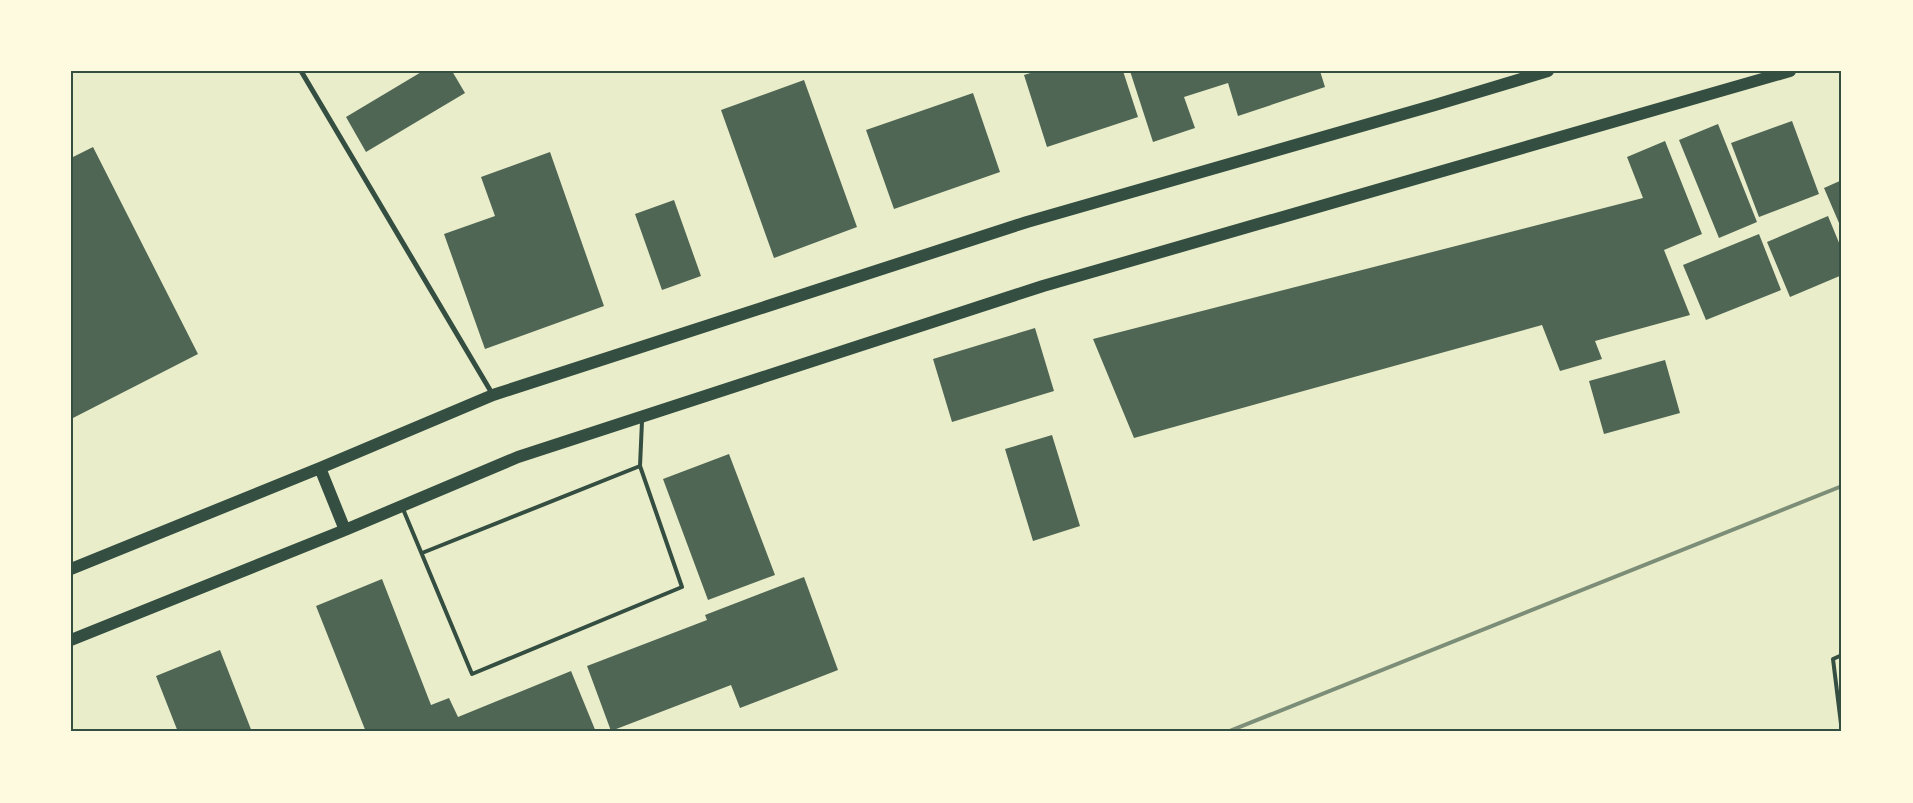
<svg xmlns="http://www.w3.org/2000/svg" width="1913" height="803" font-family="'PT Sans',sans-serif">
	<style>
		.building { fill: #4f6655 }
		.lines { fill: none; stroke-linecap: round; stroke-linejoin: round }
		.service { stroke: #344e41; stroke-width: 4 }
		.minor { stroke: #344e41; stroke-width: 5 }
		.primary { stroke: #344e41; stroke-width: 12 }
		.rail { stroke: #7c8e77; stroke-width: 4 }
		.neatline { fill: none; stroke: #344e41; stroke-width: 2 }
	</style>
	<rect width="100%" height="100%" fill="#e9edc9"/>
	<path class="building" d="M423 71H452L465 93 366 152 346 117Z
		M1037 71H1123L1138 117 1047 147 1024 75Z
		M1130 71H1320L1325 87 1238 116 1228 83 1184 97 1195 128 1153 142Z
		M804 80 857 227 774 258 721 110Z
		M973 93 1000 172 894 209 866 130Z
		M1792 121 1819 194 1759 217 1731 143Z
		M1718 124 1757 222 1719 238 1679 140Z
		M1665 141 1702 234 1664 250 1690 315 1595 341 1602 359 1560 371 1542 325 1134 438 1093 339 1643 198 1627 157Z
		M93 147 198 354 71 419V158Z
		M550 152 604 306 485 349 444 234 495 216 481 177Z
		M1842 180V230L1824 188Z
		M674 200 701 276 662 290 635 214Z
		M1828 216 1842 250V275L1790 297 1767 242Z
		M1759 234 1781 290 1706 320 1683 265Z
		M1035 328 1054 391 952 422 933 359Z
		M1665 360 1680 413 1604 434 1589 381Z
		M1052 435 1080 526 1033 541 1005 449Z
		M729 454 775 575 708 600 663 479Z
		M804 577 838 670 740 708 731 685 611 731 587 666 707 620 705 615Z
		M382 579 431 705 449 698 458 717 571 671 596 732H366L316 606Z
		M220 650 252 732H178L156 676Z"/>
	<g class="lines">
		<path class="service" d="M403 509 472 674 682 587 640 466 642 421
			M422 553 640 466
			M1842 655 1833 659 1842 732"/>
		<path class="minor" d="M301 71 493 395"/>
		<path class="primary" d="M320 468 345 530
			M71 569 320 468 493 395 1027 222 1435 105 1548 71
			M71 640 345 530 518 457 1043 286 1790 71"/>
		<path class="rail" d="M1227 732 1842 486"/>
	</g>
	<rect width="1913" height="803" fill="none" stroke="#fefae0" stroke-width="145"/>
	<rect x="72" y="72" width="1768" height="658" class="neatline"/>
</svg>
